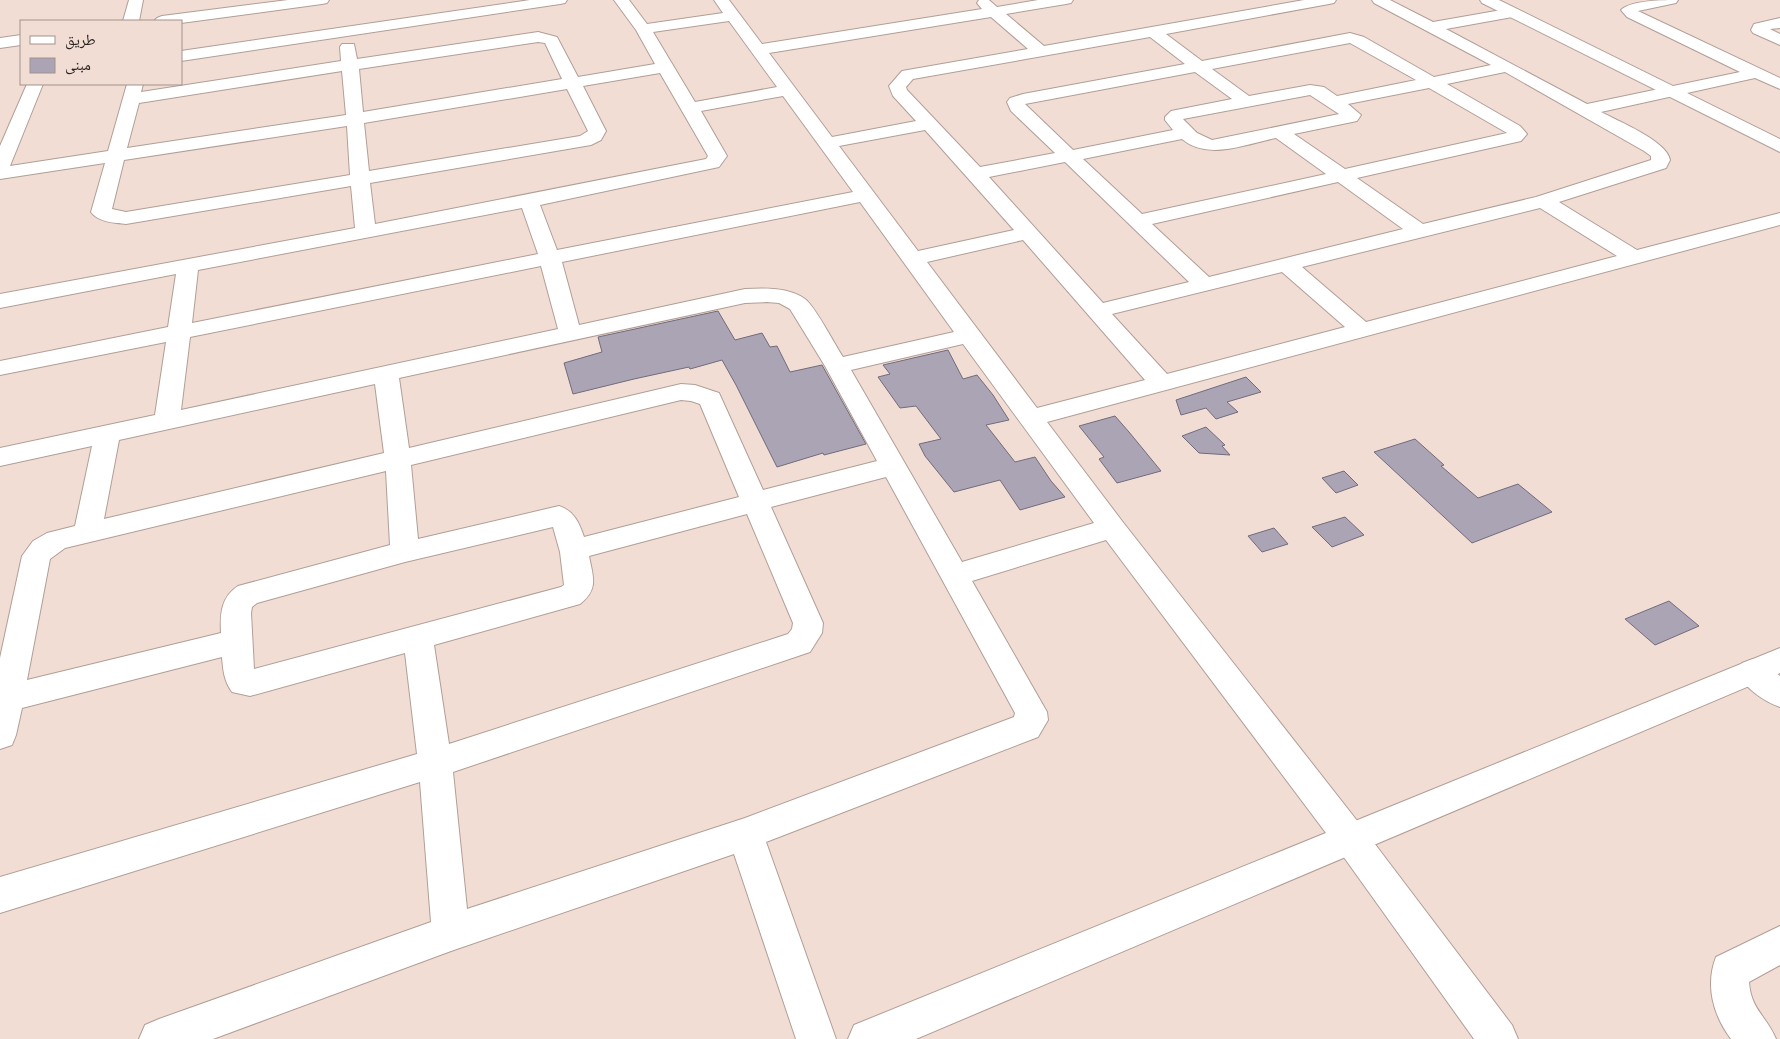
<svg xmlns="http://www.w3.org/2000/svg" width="1780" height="1039" font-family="'Asap Condensed','Noto Naskh Arabic',sans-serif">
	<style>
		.building { fill: #aaa4b5; stroke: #716b7b }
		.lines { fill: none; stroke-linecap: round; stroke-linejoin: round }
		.minor-casing { stroke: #b19e96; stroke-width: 2 }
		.tertiary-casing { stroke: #b19e96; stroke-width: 2 }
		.minor { fill: #fff; fill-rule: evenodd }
		.tertiary { fill: #fff; fill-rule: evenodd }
	</style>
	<rect width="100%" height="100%" fill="#f1ddd4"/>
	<path class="building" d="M718 311 735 340 762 333 770 347 777 346 790 372 822 365 866 444 824 455 823 453 777 467 736 385 722 360 690 369 689 367 634 379 573 394 564 363 602 352 598 337Z
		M948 350 963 379 977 375 993 395 1009 420 986 425 1015 462 1035 457 1051 481 1065 497 1020 510 1000 480 954 492 925 456 919 444 941 439 916 406 900 408 878 377 890 374 883 365Z
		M1246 377 1261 392 1227 402 1238 412 1216 419 1206 408 1181 415 1176 400Z
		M1115 416 1129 432 1161 471 1117 483 1099 459 1104 457 1079 426Z
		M1206 427 1225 445 1222 446 1230 455 1199 453 1182 436Z
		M1415 439 1444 465 1441 466 1478 498 1518 484 1552 512 1472 543 1374 452Z
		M1344 471 1358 485 1336 493 1322 478Z
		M1345 517 1364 535 1332 547 1312 527Z
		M1274 528 1288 544 1262 552 1248 536Z
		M1669 601 1699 626 1655 645 1625 619Z"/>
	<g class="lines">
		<defs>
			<path id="minor" d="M129 0H143L139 21H123Z
				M288 0H329L327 3 322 4 181 23V21H154L157 18 162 16Z
				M530 0H567L565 3 560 4 181 61V51Z
				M614 0H629L647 24 723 13 714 0H729L762 44 982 9 977 3 979 0H989L997 7 1038 0H1073L1071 3 1066 4 1006 14 1044 46 1304 0H1336L1334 3 1329 4 1166 34 1202 61 1350 33 1364 37 1434 77 1491 65 1374 3 1372 0H1390L1433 22 1513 8 1518 10 1521 13 1518 16 1446 29 1587 104 1740 72 1627 17 1621 10C1631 0 1664 0 1678 0L1676 3 1638 11 1780 78V89L1755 78 1601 112C1618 121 1667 141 1670 160L1666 168 1559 202 1637 250 1780 213V225L1047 422 1122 521 1362 827 1512 1025 1518 1039H1474L1338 849 1106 540 972 581 1047 712 1048 720 1038 737 766 842 836 1039H796L734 854 451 951 213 1039H139L145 1025 159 1019 431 922 420 782 0 913V877L417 754 405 653 250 696 232 692C224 681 223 670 222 657L22 708 16 735 12 745 0 749V658L22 556 33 541 47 533 75 526 92 446 0 466V448L155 415 166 342 0 375V361L168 327 176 274 0 308V294L355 228 351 186 126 224C115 223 98 222 91 212L105 163 0 179V146L27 84H43L10 166 108 151 127 84H143L141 92 341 61 340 47 342 44H354L357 59 538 32 557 37 578 77 655 64 636 30ZM991 17 1028 49 902 71 889 86 893 96 916 121 832 137 769 53ZM729 21 777 87 695 102 653 32ZM1150 37 1185 64 1023 94 1010 98 1007 102 1011 111 1055 153 980 167 907 90 906 87 913 79ZM538 42 545 43 562 79 363 112 359 69ZM1350 43 1416 80 1337 96 1324 87 1310 85 1249 96 1212 69ZM342 71 346 115 127 148 139 103ZM1195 72 1232 99 1171 111 1165 117V120L1173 130 1073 150 1025 104ZM1505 72 1644 151 1651 156V160L1536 197 1423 224 1357 178 1521 141 1527 134 1520 126 1447 84ZM660 73 708 156 706 159 375 224 370 183 591 145 601 140 606 131 583 86ZM1429 88 1507 133 1345 169 1294 134 1357 121 1361 115 1348 104ZM567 89 588 131 580 136 369 171 364 123ZM1310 95 1339 114 1212 140 1197 133 1183 119ZM783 96 853 192 557 250 540 205 719 167 727 156 701 111ZM347 126 350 175 126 212 112 209 124 160ZM925 130 1014 230 918 251 839 146ZM1276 138 1326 174 1142 214 1083 159 1182 139C1208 161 1246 144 1276 138ZM1065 162 1189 282 1103 303 989 177ZM1338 182 1403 229 1209 277 1152 224ZM860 202 954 332 843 357C835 345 815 306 805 299 789 287 764 288 745 289L579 325 562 262ZM522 208 538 254 192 323 198 270ZM1540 208 1617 256 1366 322 1302 267ZM1023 240 1145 380 1037 408 927 262ZM541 266 558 329 181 410 190 337ZM1282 272 1345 327 1167 374 1112 314ZM767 302 779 303 790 309 825 366 877 461 763 490 719 393 695 385 681 384 409 448 399 378 745 303ZM963 344 1094 523 962 562 851 370ZM375 384 384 453 104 519 119 440ZM681 400 691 401 700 404 739 497 584 537C579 522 574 511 559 506L418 539 411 465ZM386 471 390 545 238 586C221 597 220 614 221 633L27 680 50 559 65 548ZM886 477 1015 713 1014 717 745 818 467 909 453 772 810 652 822 633 823 623 771 507ZM747 514 793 623 792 629 788 634 449 744 434 645 580 604C599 589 593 577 589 556ZM553 527 560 552 564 585 561 587 254 669 251 613 252 607 257 603 405 562Z
				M1780 18V28L1770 29 1780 34V45L1753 33 1751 30 1754 24Z
				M21 35V45L0 48V38Z
				M1753 659 1764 663 1780 676V707C1763 701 1745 688 1737 672L1742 663Z
				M1780 926V965L1749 982C1751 1010 1766 1015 1776 1039H1731C1713 1015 1705 985 1716 957Z"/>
			<path id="tertiary" d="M1480 0H1499L1780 139V152L1482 3Z
				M1780 648V673L916 1039H848L854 1025Z"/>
		</defs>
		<use href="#minor" class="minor-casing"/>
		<use href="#tertiary" class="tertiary-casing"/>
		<use href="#minor" class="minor"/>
		<use href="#tertiary" class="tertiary"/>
	</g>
	<rect x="20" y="20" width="162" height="65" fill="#f1ddd4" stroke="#a1928b"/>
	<rect x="30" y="36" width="25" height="8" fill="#ffffff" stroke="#a1928b"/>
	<text x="65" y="45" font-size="15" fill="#28211e">طريق</text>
	<rect x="30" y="58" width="25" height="15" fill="#aaa4b5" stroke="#a1928b"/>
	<text x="65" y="70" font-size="15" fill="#28211e">مبنى</text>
</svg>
